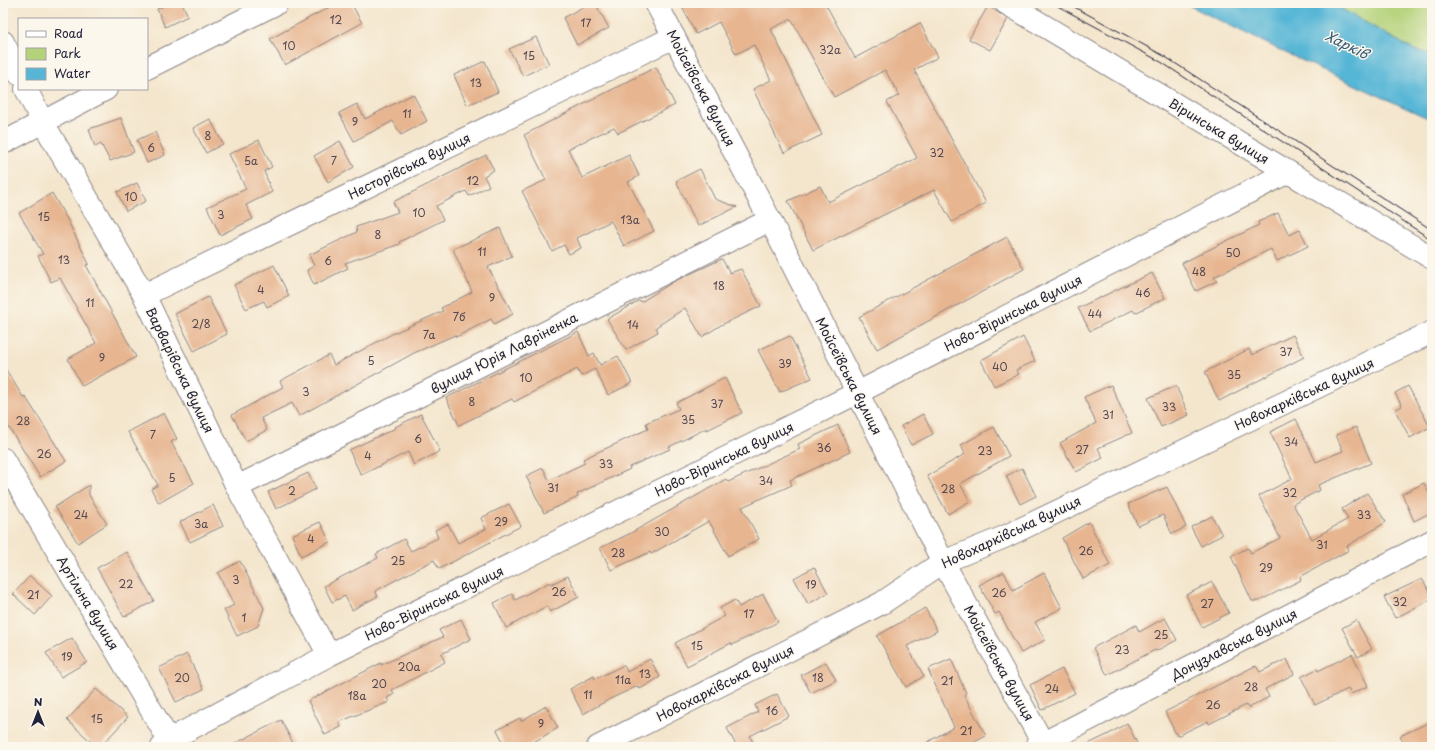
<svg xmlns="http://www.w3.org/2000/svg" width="1435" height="750" font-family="'Playpen Sans',sans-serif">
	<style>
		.green { fill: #b4d279; stroke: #6b7a5a }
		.water { fill: #57b6d6; stroke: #3c6c88 }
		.building { fill: #e7b691 }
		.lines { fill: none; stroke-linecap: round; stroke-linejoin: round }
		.street-casing { stroke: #8b8484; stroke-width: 24 }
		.secondary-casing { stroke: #8b8484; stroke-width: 24 }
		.primary-casing { stroke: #8b8484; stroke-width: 24 }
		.street { stroke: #fff; stroke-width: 22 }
		.secondary { stroke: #fff; stroke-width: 22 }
		.primary { stroke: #fff; stroke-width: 22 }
		.tram { stroke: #22223b; stroke-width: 1 }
		.labels { text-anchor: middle; stroke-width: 3; stroke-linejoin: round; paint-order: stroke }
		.number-label { font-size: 11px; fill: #534750 }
		.street-label { font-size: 13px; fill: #22223b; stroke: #fbf7ec }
		.water-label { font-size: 14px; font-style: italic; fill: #375d79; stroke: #fbf7ec }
	</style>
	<rect width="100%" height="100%" fill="#fbf7ec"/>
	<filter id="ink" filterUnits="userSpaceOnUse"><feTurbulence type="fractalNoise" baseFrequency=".025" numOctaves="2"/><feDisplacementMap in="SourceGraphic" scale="8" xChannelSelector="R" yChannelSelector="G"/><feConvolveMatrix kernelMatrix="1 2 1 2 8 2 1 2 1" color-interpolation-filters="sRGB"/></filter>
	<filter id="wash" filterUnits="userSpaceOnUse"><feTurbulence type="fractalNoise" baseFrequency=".012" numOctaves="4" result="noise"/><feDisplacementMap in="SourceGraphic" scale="16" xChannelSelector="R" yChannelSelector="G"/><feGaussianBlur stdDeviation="0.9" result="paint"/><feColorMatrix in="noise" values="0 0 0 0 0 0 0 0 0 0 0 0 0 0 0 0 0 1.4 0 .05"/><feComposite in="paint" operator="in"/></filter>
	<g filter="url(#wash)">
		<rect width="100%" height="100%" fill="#f4e6cd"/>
		<path class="green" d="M1331 3H1432V54L1414 50Z"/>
		<path class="water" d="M1184 3H1331L1414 50 1432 54V120L1288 54Z"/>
		<g id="blocks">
			<path class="building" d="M170 3H182L188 16 165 27 157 9Z
				M337 3H351L362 23 285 65 270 39Z
				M590 3H595L609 28 577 45 563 18Z
				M680 3H825L855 58 920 23 938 57 914 70 986 203 952 222 934 190 813 250 788 201 820 186 828 202 917 158 887 102 899 95 885 70 834 97 791 19 771 29 822 135 784 153 753 89 771 80 754 45 736 54 719 22 696 34Z
				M988 6 1008 19 990 50 969 39Z
				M536 37 549 64 523 76 509 49Z
				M485 61 498 92 467 105 454 75Z
				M656 67 675 105 618 133 614 127 568 149 582 178 629 155 639 176 628 182 654 231 624 246 611 221 577 238 581 248 569 254 564 245 552 251 522 191 546 180 524 135Z
				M413 94 427 121 401 135 393 121 354 141 339 113 357 104 365 119Z
				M121 118 134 152 110 161 101 144 95 147 89 129Z
				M210 119 223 144 206 153 193 128Z
				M155 132 165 155 147 163 137 140Z
				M259 140 272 167 264 171 272 192 246 205 253 219 220 235 207 207 246 189 229 154Z
				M340 141 354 167 328 182 314 156Z
				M486 155 494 170 484 176 489 186 469 196 466 191 436 206 443 220 399 242 400 244 345 263 348 268 314 285 307 270 314 266 309 255 357 232 356 227 398 212 393 202Z
				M700 169 715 199 737 207 698 226 676 181Z
				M137 183 146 201 126 211 117 192Z
				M52 193 68 221 89 264 86 265 136 357 82 386 68 359 96 343 60 278 51 282 38 256 43 254 19 213Z
				M1278 213 1289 235 1300 230 1308 246 1277 261 1271 249 1214 277 1217 281 1196 291 1182 263 1259 225 1258 222Z
				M500 228 512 256 488 267 513 314 494 324 491 319 456 337 455 335 414 353 299 416 292 403 261 418 267 430 246 441 232 415 283 387 280 381 329 355 334 365 392 334 443 311 441 308 472 292 453 249Z
				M1007 237 1024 269 877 349 859 317Z
				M722 259 730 273 741 269 761 306 721 325 702 337 685 308 656 327 658 332 626 350 607 319 640 300 641 302 673 282Z
				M274 265 289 296 267 307 264 301 246 309 234 285Z
				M1152 273 1165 298 1135 313 1133 310 1090 331 1078 308Z
				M208 297 227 334 194 351 175 314Z
				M578 332 589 356 594 353 600 365 618 356 632 383 608 395 595 369 581 376 577 369 514 402 512 399 459 425 446 398Z
				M1293 335 1304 357 1219 401 1205 372 1249 349 1252 355Z
				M790 336 812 378 780 392 758 350Z
				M1023 337 1035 361 1016 370 1019 374 994 386 981 360Z
				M3 365 23 397 25 396 66 461 40 477 3 418Z
				M725 378 742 413 707 430V428L669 447 670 449 629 467 630 469 577 494 578 497 544 513 526 476 543 468 549 480 585 463 583 459 648 429 646 423 679 409 676 403Z
				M1111 385 1132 433 1098 448 1103 458 1076 472 1060 443 1096 423 1084 397Z
				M1176 386 1189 415 1161 427 1148 398Z
				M1408 386 1430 427 1410 438 1395 410 1402 406 1395 393Z
				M164 413 177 439 171 442 194 483 159 503 151 489 158 485 128 432Z
				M421 414 440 451 414 465 408 452 361 475 349 450 396 428 395 427Z
				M923 414 933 434 911 445 901 426Z
				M1296 419 1316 462 1343 451 1336 435 1356 427 1371 463 1318 485 1320 490 1293 504 1312 539 1348 519 1342 509 1367 493 1386 522 1347 546 1349 550 1300 577 1301 580 1259 601H1252L1231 556 1248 548 1251 553 1280 538 1259 496 1292 479 1270 432Z
				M838 425 850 452 790 480 792 485 742 507 759 539 728 556 709 521 651 554 650 552 611 570 600 548 631 533 726 479 728 482 800 449 798 444Z
				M994 427 1009 456 960 484 970 501 948 514 927 476 965 454 961 445Z
				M1022 468 1036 496 1020 504 1006 476Z
				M308 473 316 489 276 509 268 492Z
				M1424 483 1432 498V512L1414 521 1402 494Z
				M89 485V495L107 524 78 543 55 507Z
				M1167 487 1186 527 1172 534 1163 515 1138 526 1128 504Z
				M509 504 521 526 439 569 434 560 375 591 378 596 352 610 345 596 332 602 324 586 378 558 376 554 404 539 411 551 438 538 435 530 448 524 458 543 486 529 481 518Z
				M213 505 223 526 190 542 180 522Z
				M1212 516 1222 535 1201 546 1191 527Z
				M320 522 330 542 301 556 292 535Z
				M1089 522 1110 565 1083 579 1062 538Z
				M127 552 154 601 124 617 97 568Z
				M240 561 264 608 258 626 237 636 224 610 234 605 218 573Z
				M814 567 828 593 808 604 794 578Z
				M1004 572 1013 590 1044 573 1062 608 1035 622 1045 640 1021 653 999 612 995 614 979 585Z
				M30 576 52 596 35 615 13 594Z
				M568 576 579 597 550 612 547 606 506 628 494 603 512 594 515 600 550 582 551 584Z
				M1422 579 1432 595V599L1395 618 1384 597Z
				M1212 582 1229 613 1202 627 1186 595Z
				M763 594 778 622 732 645 731 643 687 666 675 643 725 616 720 608 735 600 739 607Z
				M925 608 937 631 907 646 924 676 906 687 877 636Z
				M1165 618 1177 640 1156 651 1155 650 1107 675 1093 648 1136 625 1139 632Z
				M461 619 471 639 441 654 445 662 392 690 394 694 387 698 389 702 339 722 341 727 325 735 308 701 381 663V665L443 637 439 630Z
				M1356 620 1372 649 1358 657 1342 628Z
				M72 638 87 662 61 677 46 653Z
				M187 654 204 689 176 702 159 668Z
				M1352 654 1368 686 1351 694 1348 689 1315 705 1301 677 1317 669 1318 671Z
				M650 659 660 677 640 689 638 686 610 699 583 714 570 689 594 676 595 679 624 665 627 672Z
				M951 659 966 693 964 695 986 736 965 747H919L954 727 928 669Z
				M1287 659 1294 674 1265 689 1269 697 1248 708 1246 705 1209 724 1208 721 1177 736 1165 712 1253 667 1256 666 1260 672Z
				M826 662 836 680 811 693 801 675Z
				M1062 669 1075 693 1042 710 1030 685Z
				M96 689 128 717 100 747H97L67 720Z
				M777 694 789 716 750 736 755 747H737L727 728 758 712 755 705Z
				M546 706 558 728 525 747H506L497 730 520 718 521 721Z
				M281 720 295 747H228Z
				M1432 721V747H1405L1400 736Z
				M1127 723 1139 747H1082L1109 734Z"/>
		</g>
	</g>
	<g filter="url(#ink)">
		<use href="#blocks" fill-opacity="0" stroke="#8b8484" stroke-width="1"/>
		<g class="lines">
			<defs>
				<path id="street" d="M3 42 19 74
					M26 89 42 121 144 295 237 487 329 655
					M144 295 674 37
					M3 459 173 747
					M237 487 770 220
					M162 747 169 740 329 655 865 389 1288 172
					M598 747 882 603 943 562 1002 538 1432 332
					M1036 747 1432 541"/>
				<path id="secondary" d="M1006 3 1432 258
					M147 68 277 3
					M3 143 106 89"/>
				<path id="primary" d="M656 3 770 220 943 562 1045 747"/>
			</defs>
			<use href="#street" class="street-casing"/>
			<use href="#secondary" class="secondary-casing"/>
			<use href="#primary" class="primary-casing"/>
			<use href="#street" class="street"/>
			<use href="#secondary" class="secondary"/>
			<use href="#primary" class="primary"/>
			<path class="tram" d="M1052 3 1161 62 1432 240
				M1067 3 1164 56 1432 230"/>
		</g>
	</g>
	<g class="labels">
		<g class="number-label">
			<text x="336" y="24">12</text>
			<text x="586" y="27">17</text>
			<text x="289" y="50">10</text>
			<text x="830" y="54">32а</text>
			<text x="529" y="60">15</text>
			<text x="476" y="87">13</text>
			<text x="407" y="118">11</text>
			<text x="355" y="126">9</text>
			<text x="208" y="140">8</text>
			<text x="151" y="152">6</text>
			<text x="937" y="157">32</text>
			<text x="251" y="165">5а</text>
			<text x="334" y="165">7</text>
			<text x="473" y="185">12</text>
			<text x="131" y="201">10</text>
			<text x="419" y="217">10</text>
			<text x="221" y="219">3</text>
			<text x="44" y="221">15</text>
			<text x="630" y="224">13а</text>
			<text x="378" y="239">8</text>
			<text x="482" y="256">11</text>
			<text x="1233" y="257">50</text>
			<text x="64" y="264">13</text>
			<text x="328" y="265">6</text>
			<text x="1199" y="276">48</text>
			<text x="719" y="290">18</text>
			<text x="261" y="294">4</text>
			<text x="1143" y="297">46</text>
			<text x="492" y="302">9</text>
			<text x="90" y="307">11</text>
			<text x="1095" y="318">44</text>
			<text x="459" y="321">7б</text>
			<text x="201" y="328">2/8</text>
			<text x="633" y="329">14</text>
			<text x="429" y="339">7а</text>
			<text x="1286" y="356">37</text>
			<text x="102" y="362">9</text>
			<text x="371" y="365">5</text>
			<text x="785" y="368">39</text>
			<text x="1000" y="371">40</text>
			<text x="1234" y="379">35</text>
			<text x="526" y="382">10</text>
			<text x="306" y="396">3</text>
			<text x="472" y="406">8</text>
			<text x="717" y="408">37</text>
			<text x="1169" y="411">33</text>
			<text x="1108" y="419">31</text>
			<text x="688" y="424">35</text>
			<text x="23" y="425">28</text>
			<text x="153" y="439">7</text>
			<text x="418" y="443">6</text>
			<text x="1291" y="446">34</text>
			<text x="824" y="452">36</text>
			<text x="1082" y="454">27</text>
			<text x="985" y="455">23</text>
			<text x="44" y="458">26</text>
			<text x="368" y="460">4</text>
			<text x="606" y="468">33</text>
			<text x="172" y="482">5</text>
			<text x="766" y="485">34</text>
			<text x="553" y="492">31</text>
			<text x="948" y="493">28</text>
			<text x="292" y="495">2</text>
			<text x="1290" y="497">32</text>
			<text x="81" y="519">24</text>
			<text x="1364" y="519">33</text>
			<text x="501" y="526">29</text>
			<text x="201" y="528">3а</text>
			<text x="662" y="536">30</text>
			<text x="311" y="543">4</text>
			<text x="1322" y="549">31</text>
			<text x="1086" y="555">26</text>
			<text x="618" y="557">28</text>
			<text x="398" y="565">25</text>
			<text x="1266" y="572">29</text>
			<text x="236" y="584">3</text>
			<text x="126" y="588">22</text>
			<text x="811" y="589">19</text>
			<text x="559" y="596">26</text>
			<text x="999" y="597">26</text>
			<text x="33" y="599">21</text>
			<text x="1400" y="606">32</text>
			<text x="1207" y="608">27</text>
			<text x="749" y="618">17</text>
			<text x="244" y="622">1</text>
			<text x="1161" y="639">25</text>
			<text x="697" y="650">15</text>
			<text x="1122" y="654">23</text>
			<text x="67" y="661">19</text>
			<text x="409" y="671">20а</text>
			<text x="645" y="678">13</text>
			<text x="182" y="682">20</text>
			<text x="818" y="682">18</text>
			<text x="623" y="684">11а</text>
			<text x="947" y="685">21</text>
			<text x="379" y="688">20</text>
			<text x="1251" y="691">28</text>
			<text x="1052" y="693">24</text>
			<text x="588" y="699">11</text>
			<text x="357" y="700">18а</text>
			<text x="1213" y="709">26</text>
			<text x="772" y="715">16</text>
			<text x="97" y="723">15</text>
			<text x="541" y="728">9</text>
			<text x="966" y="735">21</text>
		</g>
		<g class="street-label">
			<text transform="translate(701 88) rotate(62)" y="5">Мойсеївська вулиця</text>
			<text transform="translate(1219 131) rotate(31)" y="5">Віринська вулиця</text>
			<text transform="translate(409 166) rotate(-26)" y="5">Несторівська вулиця</text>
			<text transform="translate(1013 313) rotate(-27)" y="5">Ново-Віринська вулиця</text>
			<text transform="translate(504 353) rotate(-27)" y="5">вулиця Юрія Лавріненка</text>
			<text transform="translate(180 370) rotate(64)" y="5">Варварівська вулиця</text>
			<text transform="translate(849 376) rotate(63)" y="5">Мойсеївська вулиця</text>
			<text transform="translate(1304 394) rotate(-25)" y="5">Новохарківська вулиця</text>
			<text transform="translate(724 459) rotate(-26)" y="5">Ново-Віринська вулиця</text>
			<text transform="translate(1011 532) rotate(-25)" y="5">Новохарківська вулиця</text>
			<text transform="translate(88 603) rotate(59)" y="5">Артільна вулиця</text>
			<text transform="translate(434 603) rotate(-26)" y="5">Ново-Віринська вулиця</text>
			<text transform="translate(1234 644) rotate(-27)" y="5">Донузлавська вулиця</text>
			<text transform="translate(999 663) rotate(61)" y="5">Мойсеївська вулиця</text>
			<text transform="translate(725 683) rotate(-27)" y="5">Новохарківська вулиця</text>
		</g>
		<g class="water-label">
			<text transform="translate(1347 45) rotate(26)" y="5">Харків</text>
		</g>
	</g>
	<rect width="1435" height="750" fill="none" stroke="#fbf7ec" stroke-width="16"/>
	<rect x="18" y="18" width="130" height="72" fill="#fbf7ec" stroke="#a4a2a5"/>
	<rect x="26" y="31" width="20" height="6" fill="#ffffff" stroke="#a4a2a5"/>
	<text x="54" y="38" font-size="12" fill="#22223b">Road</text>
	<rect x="26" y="48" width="20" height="12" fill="#b4d279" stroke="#a4a2a5"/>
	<text x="54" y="58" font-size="12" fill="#22223b">Park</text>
	<rect x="26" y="68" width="20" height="12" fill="#57b6d6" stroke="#a4a2a5"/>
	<text x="54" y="78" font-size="12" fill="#22223b">Water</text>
	<g transform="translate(38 712)" stroke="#fbf7ec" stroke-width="3" paint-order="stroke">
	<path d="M0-3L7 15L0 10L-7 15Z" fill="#22223b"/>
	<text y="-6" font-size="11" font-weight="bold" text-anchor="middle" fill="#22223b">N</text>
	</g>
</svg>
